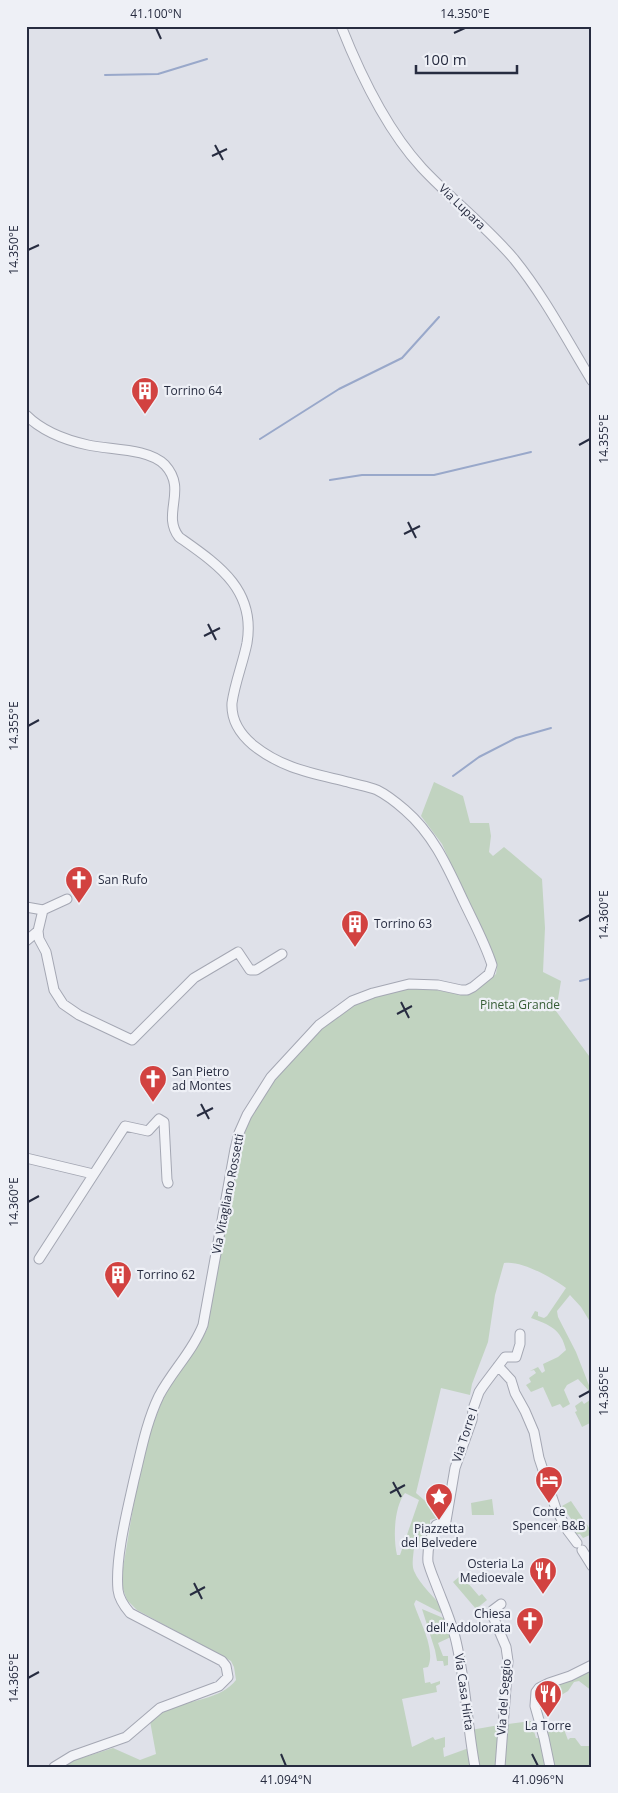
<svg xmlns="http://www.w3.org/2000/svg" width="618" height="1793" font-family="'Open Sans',sans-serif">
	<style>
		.green { fill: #c1d3c0; fill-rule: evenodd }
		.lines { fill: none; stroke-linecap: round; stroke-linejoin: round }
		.stream { stroke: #99a8ca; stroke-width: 2 }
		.minor-casing { stroke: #a4a7b3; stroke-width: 11 }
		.minor { stroke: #f2f3f7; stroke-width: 9 }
		.ticks { fill: none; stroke: #272c40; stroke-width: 2 }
		.labels { text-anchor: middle; stroke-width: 4.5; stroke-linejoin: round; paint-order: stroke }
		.street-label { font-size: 12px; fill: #272c40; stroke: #eef0f6 }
		.poi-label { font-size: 12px; fill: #272c40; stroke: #eef0f6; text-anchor: start }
		.park-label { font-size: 12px; fill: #355c34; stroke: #eef0f6 }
		.neatline { fill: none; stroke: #272c40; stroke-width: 2 }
		.ticks-label { font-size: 12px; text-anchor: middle; fill: #272c40 }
	</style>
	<rect width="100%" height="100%" fill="#dfe1e9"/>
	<path class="green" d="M434 782 463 796 470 823H489L491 836 489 852 493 856 504 847 542 879 545 928 543 972 561 981 556 1011 592 1060V1325L581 1307 570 1295 557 1311 558 1317 576 1352 592 1393V1422L582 1427 575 1412 577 1411 575 1406 582 1401 584 1404 590 1400 589 1391 578 1379 567 1385 564 1390 570 1404 563 1408 560 1404 552 1407 543 1387 531 1392 526 1385 531 1382 529 1378 536 1373 534 1370 530 1371 538 1367 542 1373 545 1371 543 1364 558 1357 566 1350C561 1329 550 1325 531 1318L535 1311 538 1312V1316L544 1318 547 1316 566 1288C551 1277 521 1260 504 1263L495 1295 488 1342 472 1384 470 1395 441 1388 416 1493 431 1506 438 1510 437 1518 430 1520V1535H424L421 1537 419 1544 414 1546C414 1554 411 1563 414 1571 420 1585 435 1598 445 1610V1615L416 1600 414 1604C420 1622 436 1650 428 1667L423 1668 425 1683 430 1682 431 1684 440 1681V1684L436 1686 437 1692 402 1699 412 1747 433 1737 435 1740 445 1737V1747L443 1748 444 1757 469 1748 472 1767H63L69 1762 113 1748 140 1760 156 1754 150 1721C155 1717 161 1712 167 1709 188 1700 221 1700 236 1680L234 1667 231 1661 137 1610 127 1600 123 1589V1568L137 1484 147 1440 164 1396 207 1330 240 1141 249 1119 270 1083 323 1026 352 1006 374 997 404 988H426L458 994H471L496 974 497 967 442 844 421 816ZM405 1493 419 1500 400 1555H397C393 1538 394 1507 405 1493Z
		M492 1499 494 1515H472L471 1503Z
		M571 1501 592 1532V1534L583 1538 580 1534 573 1535 567 1523 572 1520 562 1506Z
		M461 1575 479 1596 482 1594 487 1600 476 1609 453 1582Z
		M422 1609 448 1620 453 1636 438 1643 443 1656H448V1665L444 1666 443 1661H437L435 1650Z
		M592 1668V1691L579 1681 574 1682 568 1691 558 1697 554 1690 560 1687 558 1683Z
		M531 1721 536 1738H542L547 1767H502L507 1724Z
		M562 1724 568 1740 570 1738H575L581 1746H592V1767H552L546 1733 561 1728Z
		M499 1725 496 1767H477L471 1730Z"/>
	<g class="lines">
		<path class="stream" d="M105 75 158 74 207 59
			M260 439 339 389 402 358 439 317
			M330 480 362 475H434L531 452
			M453 776 479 757 516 738 551 728
			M580 981 592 978"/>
		<defs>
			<path id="minor" d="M341 26C360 74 387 130 422 168 451 199 486 226 514 259 544 296 567 340 592 381
				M26 415C43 432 65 440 88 445 110 450 148 448 165 465 188 490 161 514 179 537 217 564 256 589 247 643 243 663 235 682 232 703 231 721 240 734 253 745 283 769 312 773 348 782 357 785 368 786 377 790 387 795 397 803 405 810 434 835 448 868 464 902 474 923 485 943 492 965L489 974 473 987 467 990H461L438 985 409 984 373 993 352 1001 337 1012 319 1025 271 1077 247 1115 239 1133 235 1149 203 1325C193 1351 172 1371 159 1396 146 1423 141 1452 134 1480 127 1512 115 1558 118 1590 119 1599 124 1606 130 1613L222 1661 226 1666 228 1677 219 1686 160 1708 126 1737 72 1756 54 1767
				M26 907 43 910
				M43 910 38 931 39 939 46 952 54 990 63 1004 79 1015 132 1040 194 978 238 952 250 970H256L282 954
				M43 910 67 899
				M26 941 38 931
				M26 1158 93 1174
				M39 1259 125 1126 148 1131 159 1119 164 1122 167 1180 168 1183
				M498 1366 511 1380 515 1393 525 1411 534 1432 539 1458 556 1509 568 1531 577 1543
				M582 1550 592 1566
				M475 1767C467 1725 466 1683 456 1641 452 1623 444 1605 437 1587 434 1579 430 1570 428 1562 427 1550 431 1536 436 1525L446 1521 455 1468 472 1420 473 1409 479 1392 483 1386 505 1357H516L520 1344V1334
				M500 1767 508 1661 506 1647 492 1614 493 1610 501 1604
				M550 1767 544 1738 535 1706 536 1692 539 1688 549 1683 570 1676 592 1665"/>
		</defs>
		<use href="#minor" class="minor-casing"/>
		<use href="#minor" class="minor"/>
	</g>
	<path class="ticks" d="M156 28 161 39M454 33 465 28M215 145 223 160M212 156 227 149M28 250 39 245M579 445 590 439M408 522 416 538M404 534 420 526M208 624 216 640M204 636 220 628M28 726 39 720M579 921 590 915M401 1002 409 1018M397 1014 412 1006M201 1104 209 1119M197 1116 213 1108M28 1202 39 1196M579 1397 590 1391M393 1482 401 1497M390 1493 405 1485M194 1583 202 1599M190 1595 205 1587M28 1678 39 1672M281 1754 286 1766M532 1754 538 1766"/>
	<defs>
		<symbol id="building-pin" viewBox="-11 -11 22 30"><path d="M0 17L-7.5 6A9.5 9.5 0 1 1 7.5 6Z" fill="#d24240" stroke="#eef0f6"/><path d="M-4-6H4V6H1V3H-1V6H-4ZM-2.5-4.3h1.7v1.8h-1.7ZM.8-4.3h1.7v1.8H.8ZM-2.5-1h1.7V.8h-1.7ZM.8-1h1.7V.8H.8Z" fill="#fff"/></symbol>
		<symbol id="church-pin" viewBox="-11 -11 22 30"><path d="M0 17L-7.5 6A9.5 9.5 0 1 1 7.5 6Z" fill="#d24240" stroke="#eef0f6"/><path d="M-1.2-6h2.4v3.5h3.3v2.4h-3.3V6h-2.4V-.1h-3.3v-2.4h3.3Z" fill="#fff"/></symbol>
		<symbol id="hotel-pin" viewBox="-11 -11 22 30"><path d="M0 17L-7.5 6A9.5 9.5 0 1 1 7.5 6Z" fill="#d24240" stroke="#eef0f6"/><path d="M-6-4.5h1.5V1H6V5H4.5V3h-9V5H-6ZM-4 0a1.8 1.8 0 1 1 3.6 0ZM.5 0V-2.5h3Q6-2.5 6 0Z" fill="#fff"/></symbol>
		<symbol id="sight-pin" viewBox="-11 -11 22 30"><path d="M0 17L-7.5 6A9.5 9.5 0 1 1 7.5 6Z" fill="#d24240" stroke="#eef0f6"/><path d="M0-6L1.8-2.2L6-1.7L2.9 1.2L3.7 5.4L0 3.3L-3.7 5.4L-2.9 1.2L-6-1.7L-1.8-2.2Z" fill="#fff"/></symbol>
		<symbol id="restaurant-pin" viewBox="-11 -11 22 30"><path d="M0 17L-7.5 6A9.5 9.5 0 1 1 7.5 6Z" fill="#d24240" stroke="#eef0f6"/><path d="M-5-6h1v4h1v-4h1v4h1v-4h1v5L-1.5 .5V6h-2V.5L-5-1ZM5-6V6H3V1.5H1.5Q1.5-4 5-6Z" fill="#fff"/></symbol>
	</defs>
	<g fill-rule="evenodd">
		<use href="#building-pin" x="129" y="375" width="32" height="43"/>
		<use href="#church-pin" x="63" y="864" width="32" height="43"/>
		<use href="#building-pin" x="339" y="908" width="32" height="43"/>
		<use href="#church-pin" x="137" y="1063" width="32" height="43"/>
		<use href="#building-pin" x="102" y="1259" width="32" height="43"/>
		<use href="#hotel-pin" x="533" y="1464" width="32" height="43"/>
		<use href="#sight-pin" x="423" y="1481" width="32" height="43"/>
		<use href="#restaurant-pin" x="527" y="1555" width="32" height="43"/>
		<use href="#church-pin" x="514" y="1605" width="32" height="43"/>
		<use href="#restaurant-pin" x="532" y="1678" width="32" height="43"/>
	</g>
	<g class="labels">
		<g class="street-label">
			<text transform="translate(462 207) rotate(44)" y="4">Via Lupara</text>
			<text transform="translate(228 1194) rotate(-79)" y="4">Via Vitagliano Rossetti</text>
			<text transform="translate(465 1435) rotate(-72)" y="4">Via Torre I</text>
			<text transform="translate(464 1692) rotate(82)" y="4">Via Casa Hirta</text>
			<text transform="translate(504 1697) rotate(-86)" y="4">Via del Seggio</text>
		</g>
		<g class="poi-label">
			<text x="164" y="395">Torrino 64</text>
			<text x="98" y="884">San Rufo</text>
			<text x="374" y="928">Torrino 63</text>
			<text x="172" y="1076">San Pietro<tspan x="172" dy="14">ad Montes</tspan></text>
			<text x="137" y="1279">Torrino 62</text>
			<text x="549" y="1516" text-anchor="middle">Conte<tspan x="549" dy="14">Spencer B&amp;B</tspan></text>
			<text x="439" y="1533" text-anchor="middle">Piazzetta<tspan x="439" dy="14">del Belvedere</tspan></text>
			<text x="524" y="1568" text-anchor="end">Osteria La<tspan x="524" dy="14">Medioevale</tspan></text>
			<text x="511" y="1618" text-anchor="end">Chiesa<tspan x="511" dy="14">dell'Addolorata</tspan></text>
			<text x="548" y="1730" text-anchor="middle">La Torre</text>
		</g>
		<g class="park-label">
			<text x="520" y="1009">Pineta Grande</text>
		</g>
	</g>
	<rect width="618" height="1793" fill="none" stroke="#eef0f6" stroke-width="55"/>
	<path d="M416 65v8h101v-8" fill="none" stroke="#272c40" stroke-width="2.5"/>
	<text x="423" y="65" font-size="15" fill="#272c40" stroke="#eef0f6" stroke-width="4" paint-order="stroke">100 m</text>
	<rect x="28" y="28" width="562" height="1738" class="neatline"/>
	<g class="ticks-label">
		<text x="156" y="18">41.100°N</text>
		<text x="465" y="18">14.350°E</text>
		<text transform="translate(14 250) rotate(-90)" y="4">14.350°E</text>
		<text transform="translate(604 439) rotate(-90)" y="4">14.355°E</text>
		<text transform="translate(14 726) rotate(-90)" y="4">14.355°E</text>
		<text transform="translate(604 915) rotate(-90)" y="4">14.360°E</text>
		<text transform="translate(14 1202) rotate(-90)" y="4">14.360°E</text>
		<text transform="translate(604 1391) rotate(-90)" y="4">14.365°E</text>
		<text transform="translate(14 1678) rotate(-90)" y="4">14.365°E</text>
		<text x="286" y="1784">41.094°N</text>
		<text x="538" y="1784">41.096°N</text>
	</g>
</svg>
